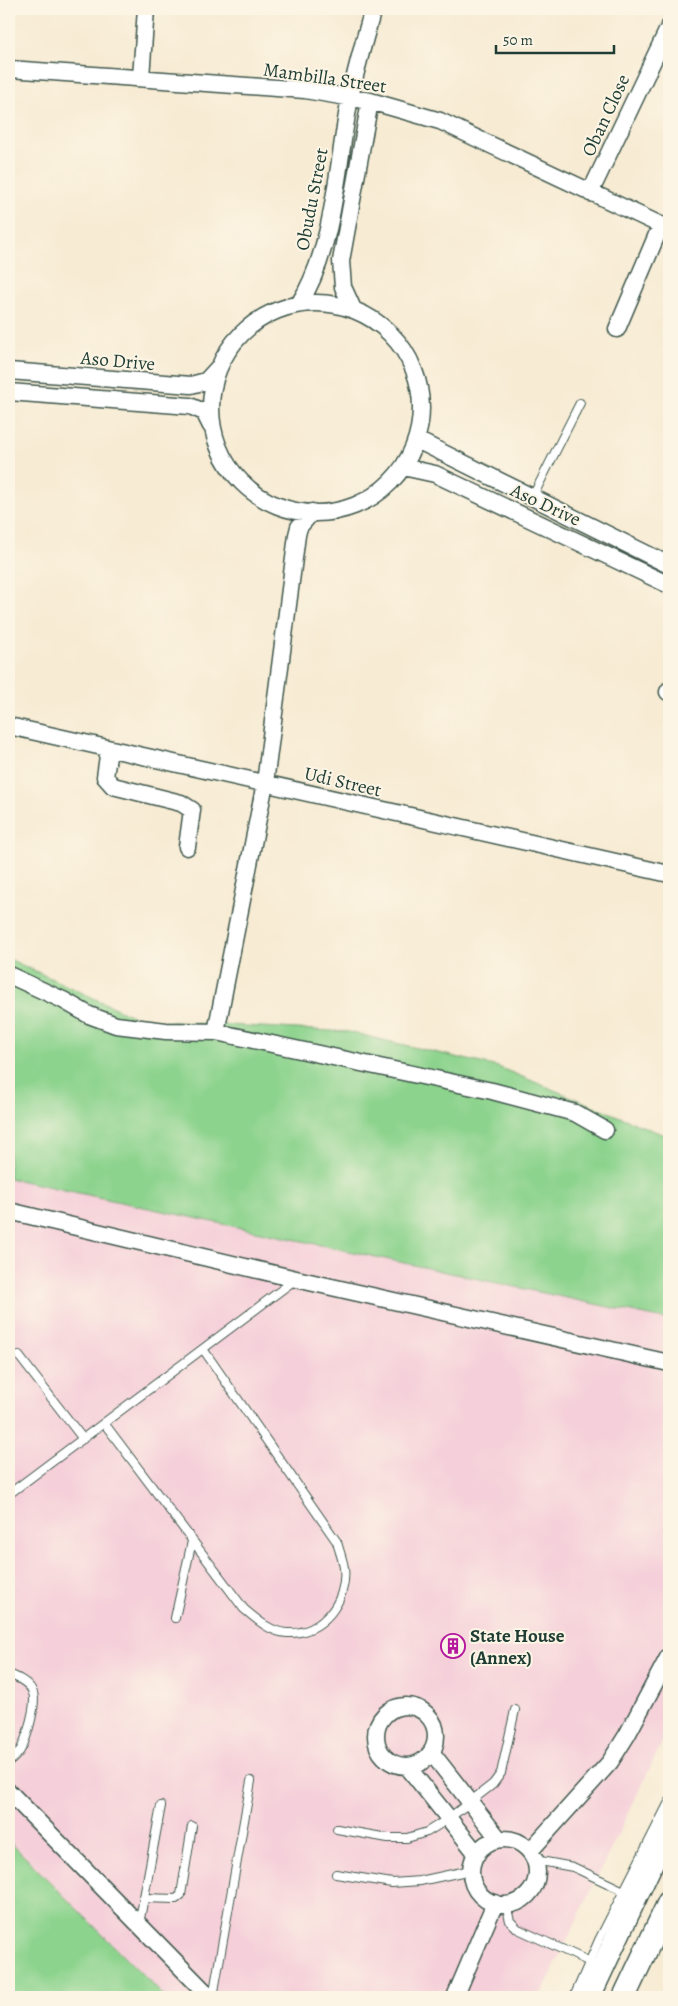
<svg xmlns="http://www.w3.org/2000/svg" width="678" height="2006" font-family="Alegreya,serif">
	<style>
		.built { fill: #f5cfd9 }
		.green { fill: #8cd38d; stroke: #568860 }
		.lines { fill: none; stroke-linecap: round; stroke-linejoin: round }
		.stream { stroke: #61c8de; stroke-width: 5 }
		.service-casing { stroke: #3f574c; stroke-width: 10 }
		.minor-casing { stroke: #3f574c; stroke-width: 19 }
		.secondary-casing { stroke: #3f574c; stroke-width: 25 }
		.service { stroke: #fff; stroke-width: 8 }
		.minor { stroke: #fff; stroke-width: 16 }
		.secondary { stroke: #fff; stroke-width: 22 }
		.labels { text-anchor: middle; stroke-width: 4; stroke-linejoin: round; paint-order: stroke }
		.street-label { font-size: 19px; fill: #1f3d34; stroke: #fcf5e5 }
		.poi-label { font-size: 19px; font-weight: bold; fill: #1f3d34; stroke: #fcf5e5; text-anchor: start }
	</style>
	<rect width="100%" height="100%" fill="#fcf5e5"/>
	<filter id="ink" filterUnits="userSpaceOnUse"><feTurbulence type="fractalNoise" baseFrequency=".02" numOctaves="2"/><feDisplacementMap in="SourceGraphic" scale="10" xChannelSelector="R" yChannelSelector="G"/><feConvolveMatrix kernelMatrix="1 2 1 2 8 2 1 2 1" color-interpolation-filters="sRGB"/></filter>
	<filter id="wash" filterUnits="userSpaceOnUse"><feTurbulence type="fractalNoise" baseFrequency=".0096" numOctaves="4" result="noise"/><feDisplacementMap in="SourceGraphic" scale="20" xChannelSelector="R" yChannelSelector="G"/><feGaussianBlur stdDeviation="1.12" result="paint"/><feColorMatrix in="noise" values="0 0 0 0 0 0 0 0 0 0 0 0 0 0 0 0 0 1.4 0 .05"/><feComposite in="paint" operator="in"/></filter>
	<g filter="url(#wash)">
		<rect width="100%" height="100%" fill="#f7ebd3"/>
		<path class="built" d="M9 1178 669 1320V1728L540 1997H165L9 1841Z"/>
		<path class="green" d="M9 959 141 1020 349 1032 498 1067 669 1137V1320L9 1178Z
			M9 1841 165 1997H9Z"/>
		<g class="lines">
			<path class="stream" d="M9 1989 13 1997"/>
		</g>
	</g>
	<g filter="url(#ink)">
		<g class="lines">
			<defs>
				<path id="service" d="M532 498 580 403
					M19 1356 83 1439
					M104 1423 244 1609C256 1619 270 1632 287 1633 322 1635 348 1601 344 1568 343 1560 339 1550 337 1542L203 1349
					M9 1494 296 1279
					M175 1618 192 1541
					M9 1674C18 1678 30 1683 33 1693 37 1703 27 1737 22 1747 19 1754 14 1758 9 1762
					M337 1829 388 1838H407L427 1832 448 1819 493 1784 501 1773 515 1710
					M535 1860 573 1867 624 1891
					M336 1874 392 1883 420 1881 471 1870
					M143 1898 176 1899 181 1895 192 1826
					M506 1905 510 1921 518 1929 590 1962
					M139 1924 161 1806
					M213 1997 251 1781
					M574 1997 599 1940 669 1802"/>
				<path id="minor" d="M9 69 305 90 370 101 440 121 669 229
					M141 77 146 9
					M590 193 669 27
					M211 408a105 105 0 1 1 210 0a105 105 0 1 1-210 0Z
					M299 304C335 248 337 163 350 98 356 68 365 38 373 9
					M353 309 343 287 341 261 370 101
					M617 329 661 225
					M9 371 191 385 206 381 218 368
					M9 392 190 406 204 412 211 426
					M417 440 669 565
					M403 467 435 474 669 585
					M312 512 299 527 297 535 265 783 216 1032 492 1091 575 1113 605 1130
					M668 692 669 690
					M9 726 669 874
					M109 749 105 777 113 786 181 803 192 810 187 847
					M9 975 63 1000 89 1015 116 1025 166 1031 216 1032
					M9 1211 296 1279 669 1363
					M376 1736a30 30 0 1 1 60 0a30 30 0 1 1-60 0Z
					M431 1752 499 1839
					M407 1766 477 1854
					M9 1792 210 1997
					M471 1872a33 33 0 1 1 66 0a33 33 0 1 1-66 0Z
					M530 1851 610 1762 627 1735 669 1656
					M455 1997 495 1903"/>
				<path id="secondary" d="M589 1997 669 1826
					M624 1997 669 1902"/>
			</defs>
			<use href="#service" class="service-casing"/>
			<use href="#minor" class="minor-casing"/>
			<use href="#secondary" class="secondary-casing"/>
			<use href="#service" class="service"/>
			<use href="#minor" class="minor"/>
			<use href="#secondary" class="secondary"/>
		</g>
	</g>
	<defs>
		<symbol id="building-ring" viewBox="-11 -11 22 22"><circle r="9.5" fill="#fcf5e5" stroke="#b5179e" stroke-width="1.5"/><path d="M-4-6H4V6H1V3H-1V6H-4ZM-2.5-4.3h1.7v1.8h-1.7ZM.8-4.3h1.7v1.8H.8ZM-2.5-1h1.7V.8h-1.7ZM.8-1h1.7V.8H.8Z" fill="#b5179e"/></symbol>
	</defs>
	<g fill-rule="evenodd">
		<use href="#building-ring" x="439" y="1632" width="28" height="28"/>
	</g>
	<g class="labels">
		<g class="street-label">
			<text transform="translate(325 77) rotate(8)" y="7">Mambilla Street</text>
			<text transform="translate(605 115) rotate(-65)" y="7">Oban Close</text>
			<text transform="translate(311 199) rotate(-79)" y="7">Obudu Street</text>
			<text transform="translate(118 360) rotate(5)" y="7">Aso Drive</text>
			<text transform="translate(546 504) rotate(25)" y="7">Aso Drive</text>
			<text transform="translate(343 781) rotate(13)" y="7">Udi Street</text>
		</g>
		<g class="poi-label">
			<text x="470" y="1642">State House<tspan x="470" dy="22">(Annex)</tspan></text>
		</g>
	</g>
	<rect width="678" height="2006" fill="none" stroke="#fcf5e5" stroke-width="30"/>
	<path d="M496 45v8h118v-8" fill="none" stroke="#1f3d34" stroke-width="2.5"/>
	<text x="503" y="45" font-size="15" fill="#1f3d34" stroke="#fcf5e5" stroke-width="4" paint-order="stroke">50 m</text>
</svg>
